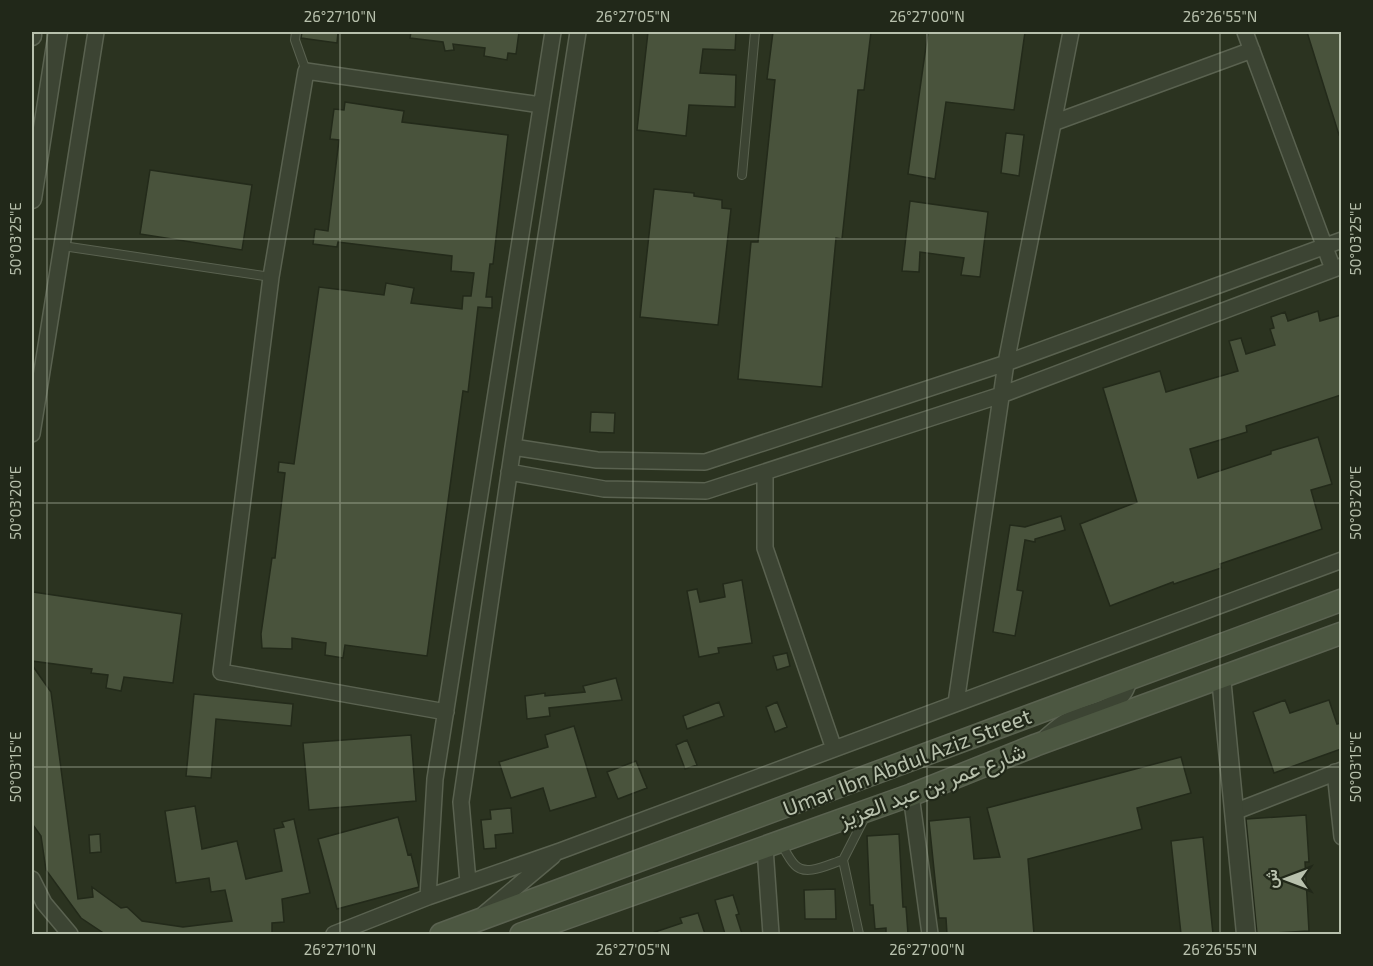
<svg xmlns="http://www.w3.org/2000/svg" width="1373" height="966" font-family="'Exo 2',Vazirmatn,sans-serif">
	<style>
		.building { fill: #49533c; stroke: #232a1a; stroke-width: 1.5 }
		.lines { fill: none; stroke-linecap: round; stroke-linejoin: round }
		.service-casing { stroke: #5a6250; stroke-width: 10 }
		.minor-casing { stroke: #5a6250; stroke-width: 18 }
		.tertiary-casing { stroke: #5a6250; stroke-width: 21 }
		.secondary-casing { stroke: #5a6250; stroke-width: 24 }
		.service { stroke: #3c4433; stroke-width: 8 }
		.minor { stroke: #3c4433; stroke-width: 15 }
		.tertiary { stroke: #3c4433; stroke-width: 18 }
		.secondary { stroke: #4c5741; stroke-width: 21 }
		.ticks { fill: none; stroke: #b8c1ad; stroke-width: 1.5; stroke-opacity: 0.45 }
		.labels { text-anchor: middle; stroke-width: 4.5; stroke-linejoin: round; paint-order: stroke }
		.street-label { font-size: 22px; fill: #b8c1ad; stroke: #212819 }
		.neatline { fill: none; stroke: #b8c1ad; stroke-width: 2 }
		.ticks-label { font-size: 15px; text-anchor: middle; fill: #b8c1ad }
	</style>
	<rect width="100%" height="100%" fill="#2b3320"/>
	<path class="building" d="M302 32H338L337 43 301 38Z
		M411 32H519L516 54 508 53 507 60 484 56 485 48 453 44 454 50 445 51 443 42 410 38Z
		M648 32H736L735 50 703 49 700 73 736 75 735 107 689 105 686 136 637 130Z
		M773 32 801 33V32H871L864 90H858L842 239 836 238 822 387 738 379 751 242H758L775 80 767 79Z
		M928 32H1025L1014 110 946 102 935 179 908 174Z
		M1307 32H1341V134L1339 135Z
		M345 102 404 111 402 122 508 135 493 264H490L486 297H492V308L478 307 468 392 463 391 427 656 345 645 343 658 325 655 326 643 292 638V649L262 648 261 634 272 558H275L285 473 278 472 279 462 294 464 319 287 384 295 386 283 414 288 411 303 462 309 463 296H471L474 273 451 271 452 256 338 242 337 247 313 244 315 229 328 231 339 140 330 139 334 109 344 110Z
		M1006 133 1024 135 1019 176 1001 173Z
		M150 170 252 185 242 250 140 234Z
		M654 189 694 193V196L722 200V208L731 209 718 325 640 317Z
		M910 201 988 212 980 277 961 275 964 258 920 252 919 272 902 271Z
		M1318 311 1320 321 1341 315V395L1246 426 1247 432 1190 449 1198 478 1271 454V451L1318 437 1332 484 1311 490 1322 529 1220 564 1221 568 1174 584 1173 582 1110 606 1080 524 1137 502 1103 388 1160 371 1166 392 1238 371 1229 341 1241 338 1246 354 1275 345 1270 329 1274 328 1271 317 1285 312 1288 321Z
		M591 412 615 413 614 433 590 432Z
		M1061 516 1065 530 1035 539V542L1025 540 1017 590 1023 591 1015 636 993 632 1010 525 1025 527Z
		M742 580 752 643 718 648 719 653 699 657 687 591 697 589 700 602 725 597 723 584Z
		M33 592 182 614 173 683 124 677 121 691 106 688 108 675 91 673 92 669 32 661Z
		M787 653 790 666 777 670 773 656Z
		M32 665 51 692 78 899 93 897 92 887 121 908 127 907 142 921 183 927 232 921 225 890 211 892 209 878 176 883 165 811 195 806 202 849 237 841 246 879 282 871 274 829 284 827 282 822 294 819 310 893 282 899 284 922 272 923V934H105L81 918 46 870 41 836 33 825Z
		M616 678 622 700 549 708 550 716 527 719 525 696 545 693V696L585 692 583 686Z
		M194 694 293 704 291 726 216 719 211 778 186 776Z
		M1285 700 1290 713 1329 700 1337 724 1341 723V749L1274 773 1253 712Z
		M719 702 724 716 687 729 683 716Z
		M777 702 787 727 775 732 766 707Z
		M574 726 596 797 550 811 543 788 511 798 499 762 548 747 545 735Z
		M411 735 416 801 309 810 303 743Z
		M687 740 697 765 685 769 676 745Z
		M1181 757 1191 793 1137 808 1142 829 1028 859 1034 934H947L946 918H939L929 821 970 817 974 859 1000 857 987 808Z
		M636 761 647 788 618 799 607 772Z
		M511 808 513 833 495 835 496 848 484 849 481 820 491 819 490 810Z
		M1306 815 1309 862H1305L1309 931 1257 934 1246 819Z
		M398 817 408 855 411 854 419 887 337 909 318 839Z
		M100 834 101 852 90 853 89 835Z
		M899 834 903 907H906L908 934H886V928L875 929 873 905H870L867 836Z
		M1203 837 1213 934H1181L1171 841Z
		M835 889 836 919H805L804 890Z
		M733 895 739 914 736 915 742 934H725L715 900Z
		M698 913 705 934H653L652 933 682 923 680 918Z"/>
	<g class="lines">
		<defs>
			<path id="service" d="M296 32 295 40 306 71
				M742 175 755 32
				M63 246 271 277
				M781 843C785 850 789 859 795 865 806 877 829 864 843 860
				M859 934 843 860 866 815"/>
			<path id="minor" d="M1245 32 1333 269
				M1053 123 1252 50
				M32 434 96 32
				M513 447 597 460 705 462 1006 363 1342 240
				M509 472 604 489 706 491 1001 395 1342 266
				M765 473V548L834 749
				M956 703 1006 363 1071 32
				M446 712 221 672 271 277 306 71 541 105
				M1046 737C1052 732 1058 726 1065 722 1088 709 1124 711 1129 679
				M1335 772 1342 837
				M911 795 930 934
				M1234 812 1342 770
				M765 848 771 934
				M32 879 44 903 70 934
				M468 882 461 802 513 447 578 32
				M428 897 435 779 553 32
				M484 914 553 856
				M334 934 428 897 560 851 1342 560"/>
			<path id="tertiary" d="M32 36V32
				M32 199 58 32
				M1221 677 1246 934"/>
			<path id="secondary" d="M441 934 1342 600
				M521 934 911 795 1036 745 1342 633"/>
		</defs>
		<use href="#service" class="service-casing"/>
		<use href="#minor" class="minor-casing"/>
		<use href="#tertiary" class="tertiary-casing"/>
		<use href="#secondary" class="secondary-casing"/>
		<use href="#service" class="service"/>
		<use href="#minor" class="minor"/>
		<use href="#tertiary" class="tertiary"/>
		<use href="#secondary" class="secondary"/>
	</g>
	<path class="ticks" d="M47 32V934M340 32V934M633 32V934M927 32V934M1220 32V934M32 239H1342M32 503H1342M32 767H1342"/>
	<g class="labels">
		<g class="street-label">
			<text transform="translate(907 762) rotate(-21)" y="8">Umar Ibn Abdul Aziz Street</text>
			<text transform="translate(932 785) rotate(-21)" y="8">شارع عمر بن عبد العزيز</text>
		</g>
	</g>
	<rect width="1373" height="966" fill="none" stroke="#212819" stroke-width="66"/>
	<g transform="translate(1286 879) rotate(270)" stroke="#212819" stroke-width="4.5" paint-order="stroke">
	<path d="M0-4.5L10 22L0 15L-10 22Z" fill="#b8c1ad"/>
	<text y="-9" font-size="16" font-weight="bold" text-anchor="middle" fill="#b8c1ad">ش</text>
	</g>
	<rect x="33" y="33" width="1307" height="900" class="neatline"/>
	<g class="ticks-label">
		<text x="340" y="22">26°27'10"N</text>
		<text x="633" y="22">26°27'05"N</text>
		<text x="927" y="22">26°27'00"N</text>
		<text x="1220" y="22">26°26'55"N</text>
		<text transform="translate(1356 239) rotate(-90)" y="5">50°03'25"E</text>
		<text transform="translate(16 239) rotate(-90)" y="5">50°03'25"E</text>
		<text transform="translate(1356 503) rotate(-90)" y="5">50°03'20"E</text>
		<text transform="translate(16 503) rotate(-90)" y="5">50°03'20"E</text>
		<text transform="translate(1356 767) rotate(-90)" y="5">50°03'15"E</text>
		<text transform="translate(16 767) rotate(-90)" y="5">50°03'15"E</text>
		<text x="340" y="955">26°27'10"N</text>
		<text x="633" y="955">26°27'05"N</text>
		<text x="927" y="955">26°27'00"N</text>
		<text x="1220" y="955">26°26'55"N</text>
	</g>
</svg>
